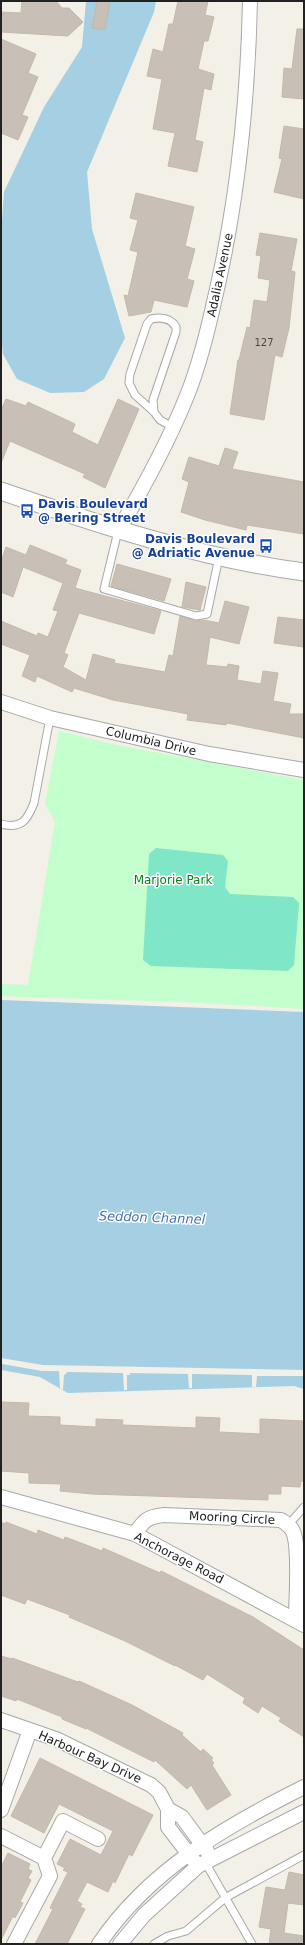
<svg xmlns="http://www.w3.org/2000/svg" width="305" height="1945" font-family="'DejaVu Sans',sans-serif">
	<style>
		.park { fill: #c3fecd }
		.pitch { fill: #80e6c8 }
		.water { fill: #a5cfe2 }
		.pier { fill: #f2f0e7 }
		.building { fill: #c8bfb6; stroke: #c5b8a8 }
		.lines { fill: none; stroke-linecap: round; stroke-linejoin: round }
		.service-casing { stroke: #a8a8a8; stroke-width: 9 }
		.minor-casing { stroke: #a8a8a8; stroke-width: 16 }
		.tertiary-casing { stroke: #a8a8a8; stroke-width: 19 }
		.service { stroke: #fff; stroke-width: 7 }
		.minor { stroke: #fff; stroke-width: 14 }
		.tertiary { stroke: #fff; stroke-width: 17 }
		.labels { text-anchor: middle; stroke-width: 3; stroke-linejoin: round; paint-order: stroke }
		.number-label { font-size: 10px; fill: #4b4846 }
		.street-label { font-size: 12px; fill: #212121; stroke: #fff }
		.transit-label { font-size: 12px; font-weight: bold; fill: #164399; stroke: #fff; text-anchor: start }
		.park-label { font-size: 12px; fill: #04851a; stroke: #fff }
		.water-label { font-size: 13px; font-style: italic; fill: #4574ba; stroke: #fff }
	</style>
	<rect width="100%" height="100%" fill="#f2f0e7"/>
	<path class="park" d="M59 731 112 744 304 780V1009L183 1002 1 996V984L28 985 55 822 45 804Z"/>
	<path class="pitch" d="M156 848 223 855 228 861 225 887 230 894 293 897 299 903 294 965 288 971 151 966 143 960 149 854Z"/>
	<path class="water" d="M86 1H156L154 12 87 172 92 229 125 338 104 379 84 392 50 393 17 379 3 354 1 333V235L4 192 44 107 82 47Z
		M1 1000 304 1012V1389L294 1386 68 1393 40 1377 1 1370Z"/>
	<path class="pier" d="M1 1358 43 1365 304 1370V1376H257L256 1387H252V1375L192 1374V1388H189L188 1374 130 1373V1375H127V1390H124L123 1373 67 1372 66 1374 64 1375 63 1390 60 1388 59 1371H42L2 1364 1 1368Z"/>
	<path class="building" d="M22 1H56L62 8H69L83 22 68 36 1 32V12L21 13Z
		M97 1H110L105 30 92 28Z
		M178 1H208L205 15 214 17 208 41H204L198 69 214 74 211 90 204 88 195 140 203 142 197 172 168 166 175 133 153 129 162 79 147 76 153 49 163 52 169 24H173Z
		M297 29H304V99L282 97 284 68 292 69Z
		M1 39 36 54 28 73 38 77 22 115 28 117 18 140 1 133Z
		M284 126 304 129 302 140H304V199L274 192 282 159 279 158Z
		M136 193 194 207 185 246 195 249 187 279 194 281 187 307 154 300 151 312 129 316 124 295 128 296 138 252 130 250 138 220 130 218Z
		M260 233 297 239 291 271 295 272 289 328 282 357 275 355 264 420 230 414 238 360H239L247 327 250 328 254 300 267 302 270 280 258 278 261 256 256 255Z
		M6 399 26 406 28 402 75 424 72 432 98 445 118 399 139 409 105 488 83 477 85 474 10 441 1 463V410Z
		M225 448 238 452 232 469 304 482V534L247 525 246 530 205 520 181 512 189 482 182 479 189 457 219 466Z
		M30 545 67 560 65 564 81 570 75 588 161 611 154 634 79 613 64 653 68 655 63 667 86 680 93 654 115 660 114 663 165 672 169 655 173 656 180 616 195 621 203 620 219 623 225 601 249 607 239 644 210 637 206 665 227 667 228 664 239 666 237 680 261 684 263 671 278 673 273 701 291 704 289 714H304V738L227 723 226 725 187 720 188 714 113 700 74 688 72 692 37 676 35 682 22 676 30 655 1 644V621L37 636 38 633 48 637 58 611 53 610 63 583 23 567 13 597 1 592V562L6 547 26 555Z
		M117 564 171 579 164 601 111 586Z
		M186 582 206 587 200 610 182 607Z
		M278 617 304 620V647L274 643Z
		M1 1402 29 1403 28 1416 60 1417V1425L96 1427V1419L123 1420 122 1425 196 1428V1417L220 1418 219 1432 260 1434V1419L304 1421V1481H301L300 1487 281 1486V1494H268V1500L92 1494 60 1491 61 1484 29 1483V1473L1 1471Z
		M1 1522 5 1524 6 1522 37 1534 38 1530 64 1540 65 1537 102 1551 103 1548 160 1573 161 1571 253 1617 304 1650V1737L279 1721 281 1718 262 1706 258 1713 243 1703 245 1698 207 1674 203 1680 175 1665V1666L125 1641 69 1617 70 1615 27 1599 25 1604 1 1595Z
		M1 1656 12 1659V1658L78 1682 79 1681 132 1705 183 1733 182 1735 201 1752 203 1749 213 1758 211 1760 214 1763 212 1765 231 1795 207 1810 191 1785 187 1789 155 1760 154 1762 86 1728V1729L62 1719V1717L17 1699 16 1701 1 1696Z
		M40 1758 153 1815 132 1856 129 1854 115 1883 113 1881 108 1892 87 1882 77 1901 82 1904 80 1907 85 1909 67 1944H35L53 1909 50 1908 68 1872 63 1870 65 1868 57 1864 70 1839 101 1855 113 1831 59 1804 44 1833 11 1816Z
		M8 1853 30 1864 28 1869 32 1871 28 1878 31 1880 20 1902 23 1903 15 1918 13 1916 1 1940V1867Z
		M289 1872 304 1875V1905L288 1903 284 1933 304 1936V1944H269L271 1929 259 1927 266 1887 285 1890Z"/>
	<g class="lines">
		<defs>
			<path id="service" d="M154 412 153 400 176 332V327C171 318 161 317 151 319L147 324 130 374 129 383 135 395 154 412 160 420 173 427
				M118 531 104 589 196 616 207 614 219 557
				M1 824C21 829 27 821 34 803L50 718
				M289 1524 304 1507
				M205 1862 252 1944
				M154 1944 168 1936 186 1931 225 1898 304 1855"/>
			<path id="minor" d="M118 531C145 485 171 438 190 388 203 353 211 316 219 280 239 188 248 95 250 1
				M1 702 50 718 209 754 304 770
				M1 1497 135 1534 304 1625
				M135 1534C144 1520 147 1517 164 1515L281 1520C287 1524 292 1527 294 1534 300 1554 296 1596 296 1619
				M1 1720 56 1739 151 1785 159 1792 168 1809V1827L198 1866
				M168 1809 182 1817 207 1851
				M1 1810 30 1730
				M1 1836 44 1858 50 1876 14 1944
				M44 1858 63 1821 98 1839
				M99 1944C149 1870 226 1826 304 1787
				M120 1944 144 1915 198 1866 304 1812"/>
			<path id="tertiary" d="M1 491C100 525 199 558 304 572"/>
		</defs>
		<use href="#service" class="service-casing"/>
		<use href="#minor" class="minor-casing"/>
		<use href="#tertiary" class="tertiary-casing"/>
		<use href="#service" class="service"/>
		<use href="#minor" class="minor"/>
		<use href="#tertiary" class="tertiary"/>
	</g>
	<defs>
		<symbol id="bus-bare" viewBox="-9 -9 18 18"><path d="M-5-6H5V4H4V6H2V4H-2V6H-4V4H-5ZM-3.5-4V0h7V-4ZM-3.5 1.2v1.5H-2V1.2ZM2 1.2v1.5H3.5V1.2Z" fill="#1a4fb4" stroke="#fff" stroke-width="2.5" paint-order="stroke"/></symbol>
	</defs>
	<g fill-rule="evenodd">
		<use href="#bus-bare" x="17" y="501" width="20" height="20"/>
		<use href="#bus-bare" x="256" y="536" width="20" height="20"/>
	</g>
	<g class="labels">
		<g class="number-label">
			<text x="264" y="346">127</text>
		</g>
		<g class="street-label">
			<text transform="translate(220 275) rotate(-78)" y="4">Adalia Avenue</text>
			<text transform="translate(151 741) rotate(13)" y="4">Columbia Drive</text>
			<text transform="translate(232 1518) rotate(3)" y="4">Mooring Circle</text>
			<text transform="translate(179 1558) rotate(27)" y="4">Anchorage Road</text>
			<text transform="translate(90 1757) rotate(24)" y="4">Harbour Bay Drive</text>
		</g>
		<g class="transit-label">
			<text x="38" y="508">Davis Boulevard<tspan x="38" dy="14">@ Bering Street</tspan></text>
			<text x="255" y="543" text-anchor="end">Davis Boulevard<tspan x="255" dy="14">@ Adriatic Avenue</tspan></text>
		</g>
		<g class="park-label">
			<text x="173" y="884">Marjorie Park</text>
		</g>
		<g class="water-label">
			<text transform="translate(152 1217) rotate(2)" y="5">Seddon Channel</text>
		</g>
	</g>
	<rect width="305" height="1945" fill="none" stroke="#212121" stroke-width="4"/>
</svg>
